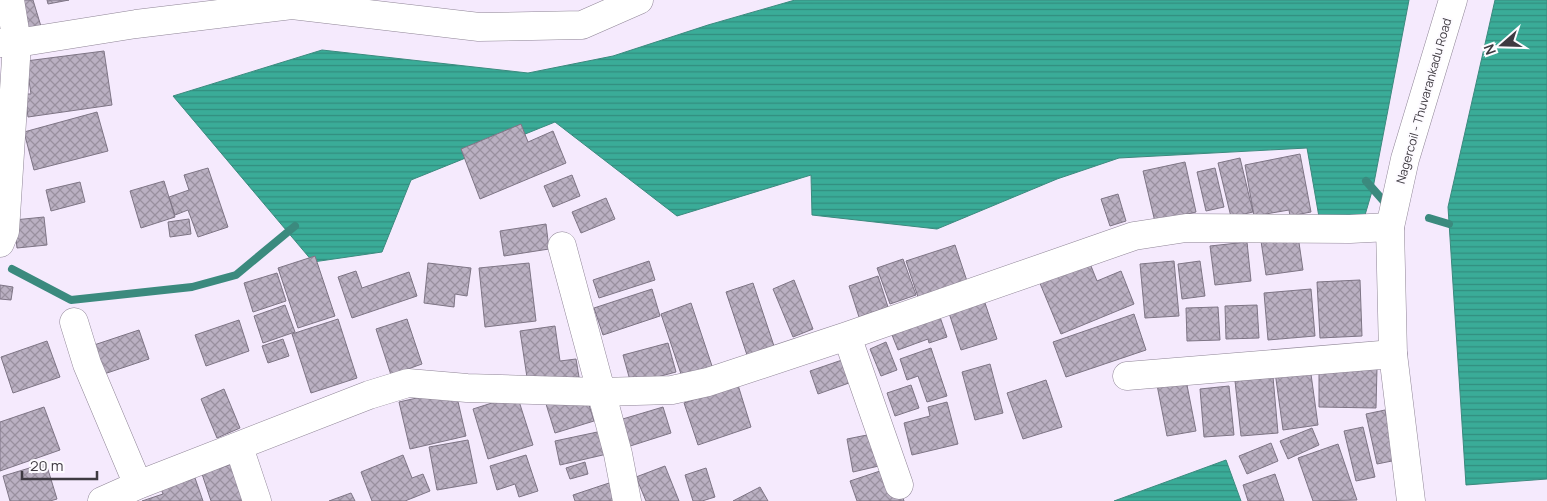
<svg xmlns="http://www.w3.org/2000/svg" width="1547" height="501" font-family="Manrope,sans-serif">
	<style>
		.water { fill: url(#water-rules); stroke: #3b8a7e }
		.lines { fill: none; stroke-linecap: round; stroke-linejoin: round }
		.stream { stroke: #3b8a7e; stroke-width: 8 }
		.building { fill: url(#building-cross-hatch); stroke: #7e7585 }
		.minor-casing { stroke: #8f8596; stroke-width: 29 }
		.major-casing { stroke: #8f8596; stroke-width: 29 }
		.minor { stroke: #fff; stroke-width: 28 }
		.major { stroke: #fff; stroke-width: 28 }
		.labels { text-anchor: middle; stroke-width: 4; stroke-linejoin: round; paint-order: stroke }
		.street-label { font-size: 12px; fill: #3e3a41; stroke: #fdfbff }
	</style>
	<defs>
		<pattern id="water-rules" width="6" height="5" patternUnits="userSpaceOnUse" patternTransform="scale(1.25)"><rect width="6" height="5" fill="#3aac98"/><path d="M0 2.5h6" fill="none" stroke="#328d7e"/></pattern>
		<pattern id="building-cross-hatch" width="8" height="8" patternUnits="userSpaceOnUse" patternTransform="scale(1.25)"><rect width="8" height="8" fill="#bab0c2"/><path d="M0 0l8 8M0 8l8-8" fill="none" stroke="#99909f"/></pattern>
	</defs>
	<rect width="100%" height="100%" fill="#f5eafd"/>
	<path class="water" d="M795 0H1409L1373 188 1365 215 1319 217 1307 148 1119 158 1057 179 937 229 812 215 811 175 677 216 555 122 411 180 382 252 313 262 173 96 322 50 528 73 613 56 708 25Z
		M1495 0H1547V479L1466 485 1448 207Z
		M1226 460 1241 501H1114Z"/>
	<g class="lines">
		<path class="stream" d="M1366 181 1388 206
			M1429 218 1449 224
			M12 269 71 300 192 287 236 275 295 226"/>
	</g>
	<path class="building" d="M14 0H33L43 33 22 40Z
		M47 0H69L48 4Z
		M104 51 112 105 28 117 25 94H31L26 61Z
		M97 112 108 151 34 170 24 132Z
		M521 124 528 142 553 131 566 163 480 199 461 149Z
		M1300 154 1311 212 1290 216 1289 210 1254 216 1245 165Z
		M1240 158 1253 212 1231 217 1218 163Z
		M1185 162 1196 212 1155 222 1143 171Z
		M208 168 228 227 198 237 188 210 175 215 169 197 189 190 184 175Z
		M1215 168 1224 207 1206 211 1197 172Z
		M572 175 580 196 553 207 544 186Z
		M164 181 175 217 141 228 130 191Z
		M80 182 85 202 51 211 46 190Z
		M1118 194 1126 221 1110 226 1101 199Z
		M606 198 615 219 581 233 572 212Z
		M44 217 47 245 17 248 14 220Z
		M189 219 191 234 170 237 168 222Z
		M546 224 549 249 504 256 500 231Z
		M1298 236 1303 270 1266 275 1261 241Z
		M1247 242 1251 281 1215 285 1210 246Z
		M955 245 967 281 918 297 906 261Z
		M315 256 335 316 298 328 278 268Z
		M903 259 916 295 890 304 877 268Z
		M649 261 655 280 599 298 593 280Z
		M1089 261 1097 281 1121 271 1134 304 1061 334 1039 281Z
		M1174 261 1179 316 1145 318 1140 264Z
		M1200 261 1205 296 1182 299 1178 264Z
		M428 263 471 268 467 296 455 294 454 307 424 303Z
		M529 263 536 321 485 327 479 268Z
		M356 271 362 288 409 272 417 296 352 318 338 277Z
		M277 273 286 301 253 312 244 283Z
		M878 276 888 307 859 317 849 286Z
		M794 280 813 329 793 337 773 289Z
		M1360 280 1362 336 1320 338 1317 282Z
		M753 283 775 349 748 358 726 292Z
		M0 285 13 287 11 300 0 299Z
		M652 289 660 316 603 335 594 308Z
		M1311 289 1315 336 1268 340 1264 293Z
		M984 300 997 339 961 350 949 313Z
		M691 303 712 366 682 377 661 314Z
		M285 305 295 332 263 343 254 316Z
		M1257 305 1259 338 1226 339 1225 306Z
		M1218 307 1220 340 1187 341 1186 308Z
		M1134 314 1146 350 1066 377 1053 342Z
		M940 317 947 337 929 343 928 339 898 350 892 335Z
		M338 319 357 378 311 393 292 334Z
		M407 319 422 364 391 375 376 329Z
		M239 320 249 351 206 366 195 335Z
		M555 326 560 361 576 359 579 377 528 384 520 331Z
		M139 330 149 359 101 375 91 346Z
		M283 339 289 356 268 363 262 346Z
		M47 341 60 377 13 393 1 357Z
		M886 342 897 370 881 376 870 349Z
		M668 343 676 372 631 384 623 355Z
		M931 348 947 396 927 402 918 376 907 380 900 359Z
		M842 360 849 383 818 394 810 371Z
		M990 364 1003 413 975 420 962 372Z
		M1310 367 1318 425 1283 430 1275 372Z
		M1319 368H1377L1376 408 1319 407Z
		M1273 377 1278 433 1241 436 1235 381Z
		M1046 380 1062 427 1023 439 1007 393Z
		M1186 380 1196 431 1167 436 1157 385Z
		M738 385 751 427 698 445 684 403Z
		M911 385 919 408 895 416 887 393Z
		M1229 386 1234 435 1204 437 1200 389Z
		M224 389 240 428 217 438 201 399Z
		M585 392 594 421 555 433 546 404Z
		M456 393 466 436 410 449 399 402 430 395Z
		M517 395 533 445 488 459 473 409Z
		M947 402 958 444 912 455 904 423 930 416 928 407Z
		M44 407 60 450 0 471V422Z
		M663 407 671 433 624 448 616 421Z
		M1385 410 1397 460 1377 464 1366 414Z
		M1363 427 1375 477 1356 481 1344 431Z
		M1312 428 1319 445 1288 459 1280 441Z
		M602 431 607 454 560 465 555 441Z
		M877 433 883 465 853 472 847 439Z
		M468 440 477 483 437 490 429 447Z
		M1271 443 1278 461 1247 474 1239 456Z
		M1338 444 1357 500 1313 501 1298 458Z
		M403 455 412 478 423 474 430 491 405 501H372L361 472Z
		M526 455 538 491 519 497 515 484 497 490 490 466Z
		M585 462 588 474 570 479 566 468Z
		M46 463 57 499 50 501H10L3 476Z
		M235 463 248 501H211L202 474Z
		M665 466 679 501H646L636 477Z
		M892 467 904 501H857L850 481Z
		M706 468 715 497 702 501H693L685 475Z
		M1275 474 1284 501H1248L1243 485Z
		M195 478 203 501H142L163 494 161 489Z
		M609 483 615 501H575L573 495Z
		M760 487 768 501H733Z
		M351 493 355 501H329Z"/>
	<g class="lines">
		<defs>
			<path id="minor" d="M0 43H17L136 24 292 5 479 27 582 25 639 0
				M0 243 5 231 17 43 10 0
				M562 246 618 454 627 501
				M74 322 87 364 138 485
				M847 336 899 485
				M1127 376 1393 354
				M239 447 257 501
				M102 501 138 485 369 395 408 383 467 388 600 392 672 390 708 382 847 336 1134 236 1186 228 1350 229 1390 227"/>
			<path id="major" d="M1411 501 1393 354 1390 227 1405 159 1453 0"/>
		</defs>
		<use href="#minor" class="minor-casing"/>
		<use href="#major" class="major-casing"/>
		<use href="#minor" class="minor"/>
		<use href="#major" class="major"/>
	</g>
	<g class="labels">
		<g class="street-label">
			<text transform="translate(1424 101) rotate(-74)" y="4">Nagercoil - Thuvarankadu Road</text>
		</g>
	</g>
	<g transform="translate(1502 45) rotate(250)" stroke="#fdfbff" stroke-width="4" paint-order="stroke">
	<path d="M0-4L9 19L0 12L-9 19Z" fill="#3e3a41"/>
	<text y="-8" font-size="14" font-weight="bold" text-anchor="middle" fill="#3e3a41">N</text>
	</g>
	<path d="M22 471v8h75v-8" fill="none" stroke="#3e3a41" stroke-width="2.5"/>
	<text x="30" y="471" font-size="15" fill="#3e3a41" stroke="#fdfbff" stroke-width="4" paint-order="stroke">20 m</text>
</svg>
